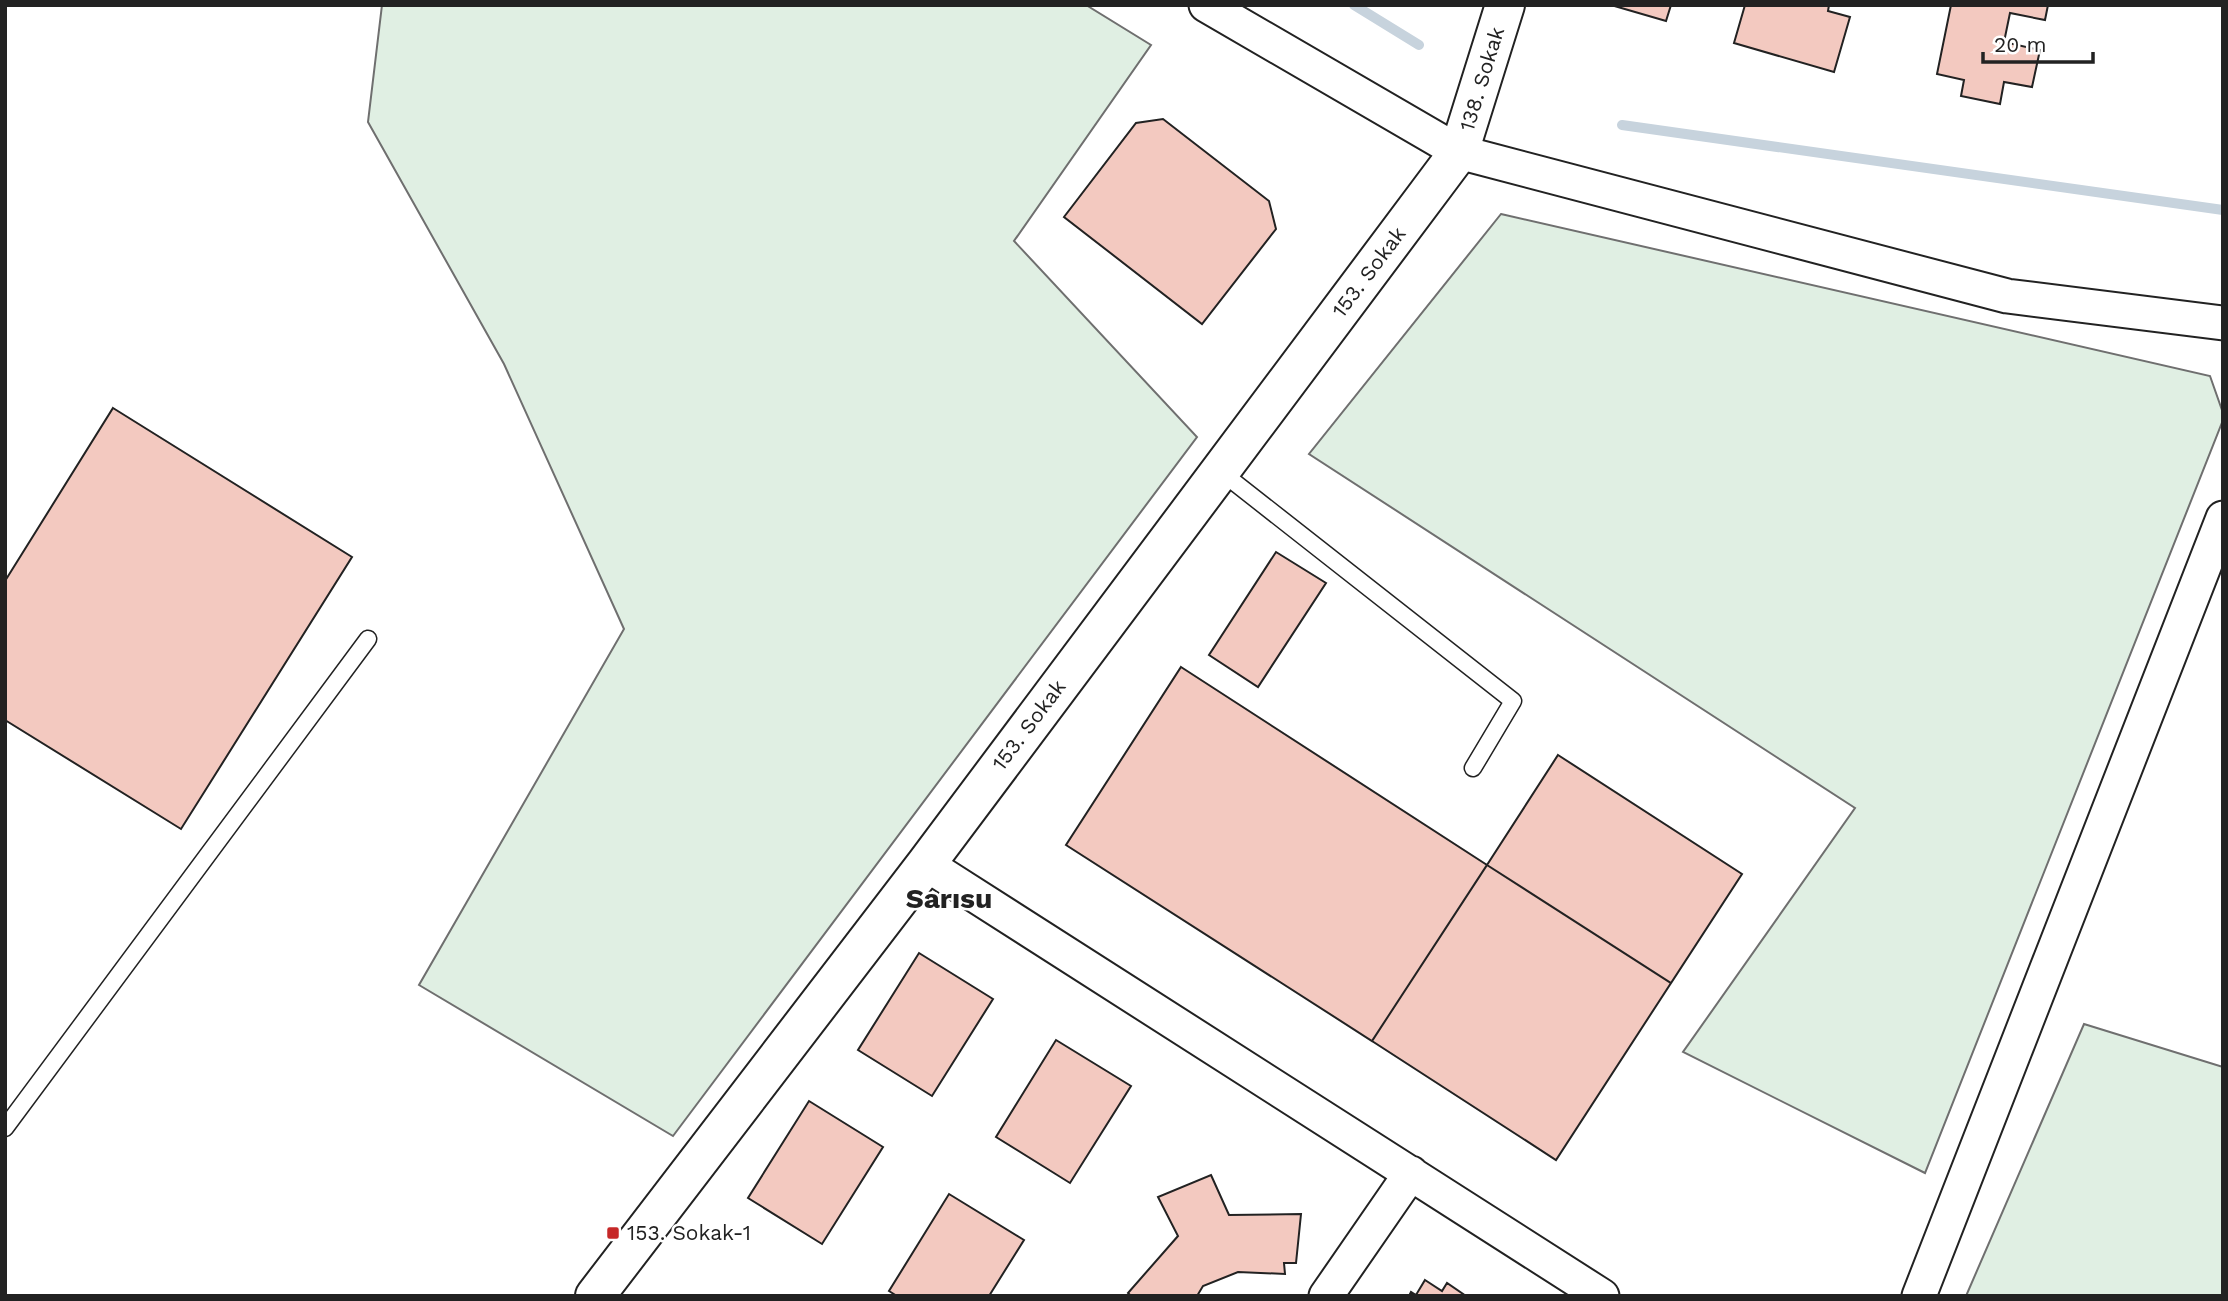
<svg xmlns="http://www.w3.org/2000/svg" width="2228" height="1301" font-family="'Work Sans',sans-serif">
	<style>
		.grass { fill: #e0efe3; stroke: #6f6f6f; stroke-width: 2 }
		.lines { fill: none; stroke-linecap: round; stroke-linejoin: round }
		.stream { stroke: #c7d3dd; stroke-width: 10 }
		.building { fill: #f3c9c0; stroke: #222; stroke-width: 2 }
		.service-casing { stroke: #222; stroke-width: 19 }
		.minor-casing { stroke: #222; stroke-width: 37 }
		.tertiary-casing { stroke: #222; stroke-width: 42 }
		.service { stroke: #fff; stroke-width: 16 }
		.minor { stroke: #fff; stroke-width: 33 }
		.tertiary { stroke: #fff; stroke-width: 38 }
		.poi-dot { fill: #c62828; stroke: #fff; stroke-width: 2.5 }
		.labels { text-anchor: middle; stroke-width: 5; stroke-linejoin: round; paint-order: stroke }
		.street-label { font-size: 21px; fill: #222; stroke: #fff }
		.poi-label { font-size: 21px; fill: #222; stroke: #fff; text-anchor: start }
		.district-label { font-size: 28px; font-weight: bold; fill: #222; stroke: #fff }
	</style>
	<rect width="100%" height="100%" fill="#fff"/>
	<path class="grass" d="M382 5H1086L1151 45 1014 241 1197 437 673 1136 419 985 624 629 504 364 368 122Z
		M1501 214 2210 376 2223 413V420L1925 1173 1683 1052 1855 808 1309 454Z
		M2084 1024 2223 1067V1296H1966Z"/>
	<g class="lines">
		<path class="stream" d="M1354 5 1419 45
			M1622 125 2223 210"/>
	</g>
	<path class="building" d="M1611 5H1671L1666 21Z
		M1745 5H1829L1828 11 1850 17 1834 72 1734 43Z
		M1951 5H2048L2045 20 2010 13 2004 42 2040 50 2032 87 2004 82 2000 104 1961 96 1964 80 1937 74Z
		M1163 119 1269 201 1276 229 1202 324 1064 217 1136 123Z
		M113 408 352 557 181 829 5 720V581Z
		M1276 552 1326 583 1258 687 1209 655Z
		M1181 667 1487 865 1372 1041 1066 845Z
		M1558 755 1742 874 1671 983 1487 865Z
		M1487 865 1671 983 1556 1160 1372 1041Z
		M919 953 993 999 932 1096 858 1050Z
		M1056 1040 1131 1086 1070 1183 996 1137Z
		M809 1101 883 1147 822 1244 748 1198Z
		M1211 1175 1229 1215 1301 1214 1296 1263H1284L1285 1274 1238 1272 1203 1286 1197 1296H1131L1128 1293 1178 1236 1158 1197Z
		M949 1194 1024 1240 989 1296H897L889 1291Z
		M1425 1280 1442 1291 1447 1283 1466 1296H1409L1411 1292 1416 1295Z"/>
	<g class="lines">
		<defs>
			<path id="service" d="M1220 471 1513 701 1473 768
				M5 1128 368 639"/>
			<path id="minor" d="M1206 5 1459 152 2007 296 2223 323
				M926 864 1602 1296
				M1326 1296 1411 1173
				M1919 1296 2223 518"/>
			<path id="tertiary" d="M595 1296 926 864 1459 152 1505 5"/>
		</defs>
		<use href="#service" class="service-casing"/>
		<use href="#minor" class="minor-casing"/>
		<use href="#tertiary" class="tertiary-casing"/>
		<use href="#service" class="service"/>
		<use href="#minor" class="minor"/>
		<use href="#tertiary" class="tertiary"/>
	</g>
	<rect class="poi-dot" x="606" y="1226" width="14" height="14" rx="3.5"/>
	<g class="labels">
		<g class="street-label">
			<text transform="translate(1482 79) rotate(-73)" y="7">138. Sokak</text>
			<text transform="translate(1369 272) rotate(-53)" y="7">153. Sokak</text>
			<text transform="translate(1029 725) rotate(-53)" y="7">153. Sokak</text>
		</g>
		<g class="poi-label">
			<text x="627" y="1240">153. Sokak-1</text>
		</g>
		<g class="district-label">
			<text x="949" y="908">Sarısu</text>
		</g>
	</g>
	<rect width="2228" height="1301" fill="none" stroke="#222222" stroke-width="14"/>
	<path d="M1983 52v10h110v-10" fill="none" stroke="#222222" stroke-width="3.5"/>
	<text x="1994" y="52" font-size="21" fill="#222222" stroke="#ffffff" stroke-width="5" paint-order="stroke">20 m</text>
</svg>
